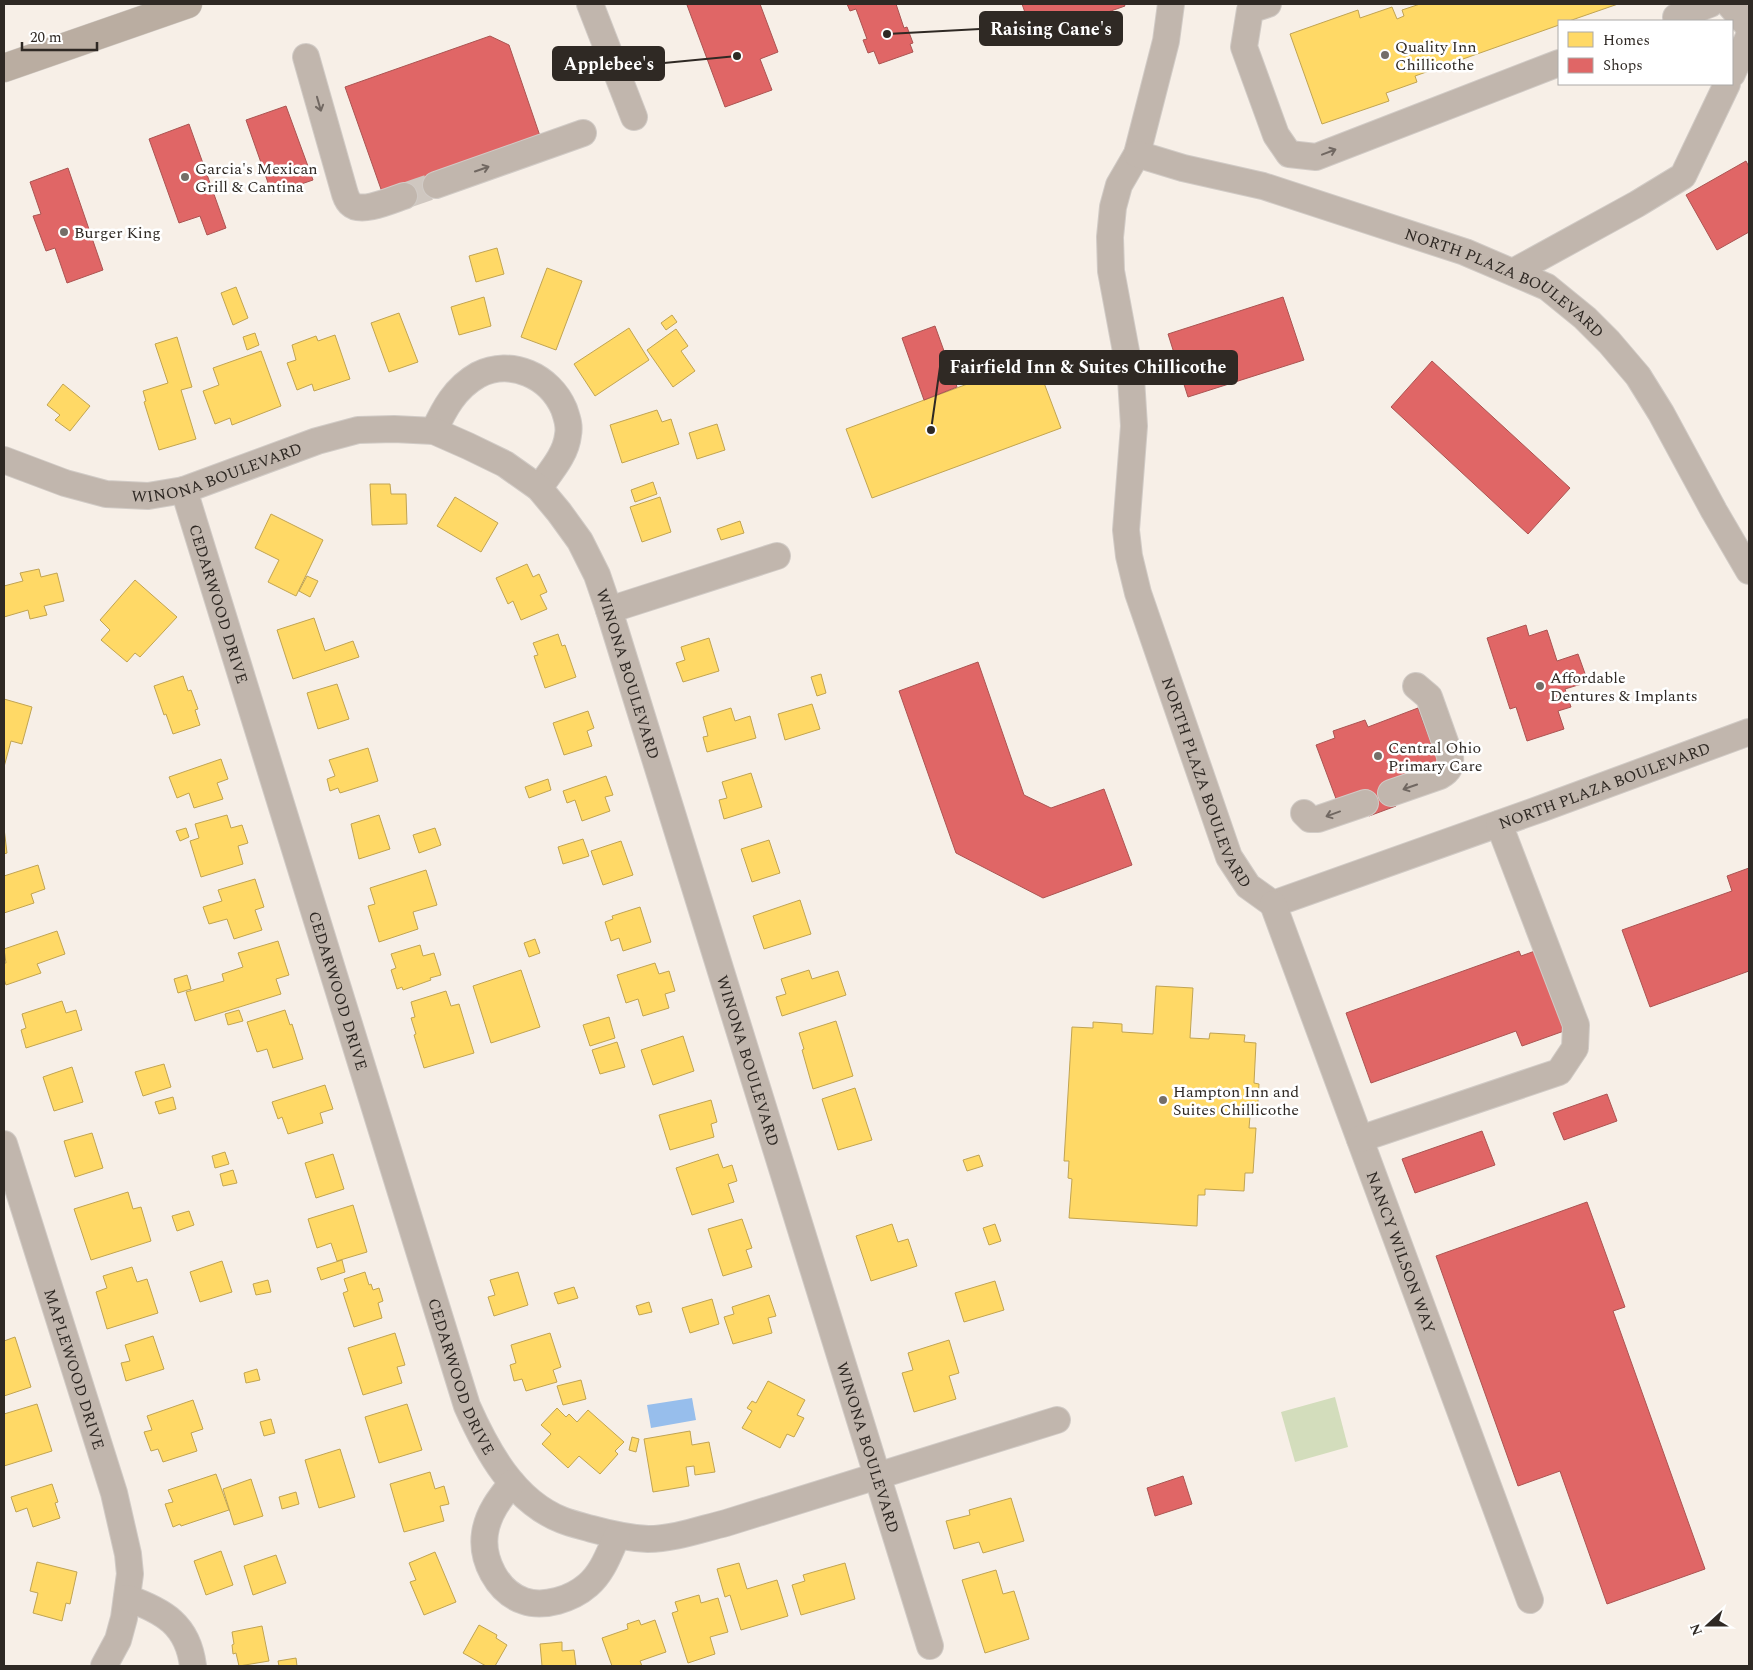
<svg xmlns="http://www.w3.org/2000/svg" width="1753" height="1670" font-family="Spectral,serif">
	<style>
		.green { fill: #d3ddbc }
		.water { fill: #97beec }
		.homes { fill: #ffd966; stroke: #c1a452 }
		.shops { fill: #e06666; stroke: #ab5452 }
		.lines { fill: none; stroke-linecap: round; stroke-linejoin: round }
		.minor-tunnel { stroke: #cfc7c0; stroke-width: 26; stroke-dasharray: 26 13; stroke-linecap: butt }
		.minor-casing { stroke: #d1cbc6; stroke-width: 28 }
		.major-casing { stroke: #d1cbc6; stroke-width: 29 }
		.minor { stroke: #c1b6ad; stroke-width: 26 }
		.major { stroke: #baada1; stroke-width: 28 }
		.oneway { stroke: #716862 }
		.poi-dot { fill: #756e68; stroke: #fff; stroke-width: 2 }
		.labels { text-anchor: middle; stroke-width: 5; stroke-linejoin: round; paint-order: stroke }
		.poi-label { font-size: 16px; fill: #2f2924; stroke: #fff; text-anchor: start }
		.street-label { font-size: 16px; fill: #2f2924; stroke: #fff }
		.leader { fill: none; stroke: #2f2924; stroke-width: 2 }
		.callout-dot { fill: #2f2924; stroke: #fff; stroke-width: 2 }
		.callout { fill: #2f2924; stroke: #2f2924; stroke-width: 2 }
		.callout-label { font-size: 18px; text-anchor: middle; font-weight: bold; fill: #fff }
	</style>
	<rect width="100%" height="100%" fill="#f7efe7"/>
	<path class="green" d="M1335 1397 1348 1447 1295 1462 1281 1412Z"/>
	<path class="water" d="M692 1398 696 1420 651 1428 647 1405Z"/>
	<path class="homes" d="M1420 4H1618L1569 21H1559V25L1415 76 1417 82 1386 93 1389 101 1322 124 1290 34 1358 10 1360 18 1392 7 1397 19 1404 16 1402 10Z
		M497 248 504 274 476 282 469 256Z
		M547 268 582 281 556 350 521 337Z
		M236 287 248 318 233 325 221 293Z
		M484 297 491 326 459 335 451 307Z
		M399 313 418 362 389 372 371 323Z
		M672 315 677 322 666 330 661 323Z
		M629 328 649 360 595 396 574 364Z
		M676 329 688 346 681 351 695 371 673 387 647 350Z
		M255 333 259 345 247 350 243 337Z
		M335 335 350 379 314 391 312 384 297 390 287 363 296 360 292 345 316 336 318 341Z
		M177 337 192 387 181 390 196 439 159 450 144 402 146 401 143 391 168 383 155 344Z
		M261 351 281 406 232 425 230 418 215 424 203 391 219 385 213 368Z
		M1035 359 1061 428 872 498 846 429Z
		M63 384 90 406 70 431 55 420 60 415 47 405Z
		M657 410 662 422 671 419 679 444 622 463 610 425Z
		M717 424 725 450 697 459 689 433Z
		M653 482 657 494 635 502 631 490Z
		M370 484H390L391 494H406L407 524 372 525Z
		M455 497 498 523 481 552 437 526Z
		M660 497 671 532 642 542 630 507Z
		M271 514 323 540 296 596 268 582 279 560 255 548Z
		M740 521 744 533 721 540 717 529Z
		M527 564 533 577 539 574 547 592 540 595 547 609 521 620 513 601 508 604 496 578Z
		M39 569 41 577 57 573 64 601 44 606 47 615 30 619 28 610 4 617V586L23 581 20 573Z
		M307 576 318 581 310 597 299 591Z
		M135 580 177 617 140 657 135 653 127 662 101 640 110 630 100 620Z
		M314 618 325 651 353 641 359 657 293 679 277 630Z
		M558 634 562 646 565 645 576 677 545 688 534 656 538 655 533 643Z
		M709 638 719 671 683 682 676 663 685 660 681 647Z
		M821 674 826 693 817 696 811 677Z
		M183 676 188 691 191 690 198 709 195 710 200 725 173 734 166 714 164 715 154 686Z
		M337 684 349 719 318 729 307 693Z
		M4 699 32 707 22 744 11 741 4 767Z
		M812 704 820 729 785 740 778 714Z
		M731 708 735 721 750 716 756 738 707 752 703 737 708 736 703 717Z
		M588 711 594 728 587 731 592 746 564 755 553 723Z
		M368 748 378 781 340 793 338 788 330 791 327 779 335 776 329 760Z
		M221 759 228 779 217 783 223 799 194 808 189 793 177 798 169 777Z
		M751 773 762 807 724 819 719 800 727 798 722 782Z
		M606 776 613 795 605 797 610 811 582 821 575 800 567 803 563 791Z
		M548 779 551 790 529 798 525 787Z
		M227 815 231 828 242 825 248 843 238 846 243 864 201 877 190 841 199 838 195 824Z
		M379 815 390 849 359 859 351 824Z
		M4 828 7 853 4 854Z
		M186 828 189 837 180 841 176 831Z
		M435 828 441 845 419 853 413 835Z
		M583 839 589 856 563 864 558 847Z
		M769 840 780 873 752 882 741 849Z
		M621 841 633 875 603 885 591 851Z
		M38 865 45 889 31 894 34 903 4 913V876Z
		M426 870 437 905 413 912 418 929 379 942 368 906 375 904 370 888Z
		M255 879 264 907 255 910 262 930 234 939 227 919 209 924 203 907 222 901 218 890Z
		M800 900 811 934 764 949 753 916Z
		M640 907 651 942 623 951 619 938 611 941 605 922 613 919 612 916Z
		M57 931 65 954 37 964 41 973 6 985 4 979V963H6L4 949Z
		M535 939 540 953 529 957 524 943Z
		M278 941 289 975 276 979 281 994 195 1021 186 992 224 981 222 974 243 967 238 953Z
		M420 945 423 956 434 953 441 975 430 978 431 980 403 990 402 987 397 989 391 970 396 968 391 954Z
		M655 963 659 974 669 971 675 991 665 994 669 1008 643 1016 638 999 626 1003 617 975Z
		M521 970 540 1027 491 1043 473 986Z
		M809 970 812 979 838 971 846 995 782 1016 776 997 786 994 781 979Z
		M187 975 191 989 178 993 174 979Z
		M1156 986 1193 988 1190 1038 1209 1039 1210 1033 1245 1035 1244 1042 1256 1043 1254 1083 1259 1084 1257 1117 1250 1116 1249 1128H1256L1253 1173H1245L1244 1191 1205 1189V1195H1198L1197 1226 1069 1218 1072 1179 1068 1178 1069 1161H1064L1072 1027 1093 1028V1022L1122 1024V1032L1153 1034Z
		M446 991 451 1006 459 1004 474 1053 424 1068 414 1035 416 1034 411 1018 415 1017 411 1002Z
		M62 1001 66 1013 76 1010 82 1030 26 1048 21 1030 26 1028 22 1014Z
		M239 1010 243 1021 228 1025 225 1014Z
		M285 1010 290 1025 292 1024 303 1059 273 1068 267 1049 257 1052 247 1022Z
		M609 1017 615 1038 590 1046 583 1025Z
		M836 1021 853 1076 813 1089 802 1050 804 1049 799 1033Z
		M683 1036 694 1071 653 1085 641 1050Z
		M617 1042 625 1067 600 1074 592 1050Z
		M164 1064 171 1087 143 1096 135 1072Z
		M72 1067 83 1102 54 1111 43 1077Z
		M325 1085 333 1109 320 1113 323 1123 288 1134 282 1117 278 1119 272 1102Z
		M855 1088 872 1140 838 1150 822 1099Z
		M173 1097 176 1109 159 1114 155 1102Z
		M711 1100 717 1122 711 1124 714 1137 670 1150 659 1115Z
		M92 1133 103 1168 75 1177 64 1141Z
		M225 1152 229 1164 215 1168 212 1156Z
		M333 1154 344 1189 316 1198 305 1163Z
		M718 1154 723 1168 732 1165 737 1181 728 1184 734 1202 692 1215 676 1168Z
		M979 1155 983 1166 967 1171 963 1160Z
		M233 1170 237 1183 223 1186 220 1174Z
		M128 1192 133 1209 141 1207 151 1241 91 1260 74 1209Z
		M353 1205 367 1252 337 1261 331 1243 317 1248 308 1219Z
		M189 1211 194 1225 177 1231 172 1216Z
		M742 1219 752 1248 746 1250 752 1267 723 1276 708 1229Z
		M892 1224 898 1242 908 1239 917 1266 871 1281 856 1236Z
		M995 1224 1001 1241 989 1245 983 1228Z
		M342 1260 345 1272 321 1280 317 1268Z
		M222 1261 232 1292 200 1302 190 1272Z
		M132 1267 137 1282 147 1279 158 1313 107 1329 96 1292 107 1288 103 1276Z
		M365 1272 369 1285 371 1284 373 1290 379 1288 383 1301 378 1303 382 1318 354 1327 343 1293 348 1291 344 1279Z
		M518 1272 528 1305 494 1316 488 1297 495 1295 490 1280Z
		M268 1280 271 1292 256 1295 253 1284Z
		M995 1281 1004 1310 964 1322 955 1293Z
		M574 1287 578 1298 558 1304 554 1293Z
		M769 1295 776 1316 768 1318 772 1333 733 1344 724 1317 734 1314 732 1307Z
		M712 1299 719 1324 690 1333 682 1308Z
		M649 1302 652 1312 639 1315 636 1306Z
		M395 1333 405 1365 397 1367 402 1383 363 1395 348 1348Z
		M550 1333 561 1367 553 1370 557 1382 526 1391 522 1379 514 1381 510 1365 516 1363 511 1345Z
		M153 1336 164 1369 126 1381 121 1363 130 1361 125 1345Z
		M15 1337 31 1387 4 1396V1341Z
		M949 1340 959 1373 949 1376 956 1399 914 1412 902 1373 913 1370 908 1353Z
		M257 1369 260 1380 246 1383 244 1373Z
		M581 1380 586 1399 563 1405 557 1386Z
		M768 1381 805 1400 797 1415 804 1418 794 1437 787 1434 780 1448 742 1428 752 1411 747 1408 752 1401 756 1403Z
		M193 1400 203 1429 191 1433 197 1451 163 1462 158 1449 151 1451 144 1432 152 1430 147 1416Z
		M37 1404 52 1451 4 1466V1414Z
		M407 1404 422 1450 379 1463 365 1417Z
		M557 1408 566 1417 569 1414 577 1422 588 1410 624 1442 615 1451 618 1454 600 1474 579 1456 568 1468 542 1444 551 1434 541 1425Z
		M271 1419 275 1433 264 1436 260 1422Z
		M690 1431 692 1445 709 1442 715 1472 695 1475 694 1466 686 1467 689 1486 653 1492 644 1439Z
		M632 1437 639 1439 636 1452 629 1450Z
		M340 1449 355 1497 319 1508 305 1460Z
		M430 1472 435 1489 444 1486 449 1504 440 1506 444 1521 404 1532 390 1484Z
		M216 1474 229 1510 181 1526 180 1524 173 1527 165 1504 173 1502 168 1490Z
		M251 1479 263 1516 234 1525 223 1489Z
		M52 1484 58 1502 55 1503 60 1518 33 1527 27 1508 16 1512 11 1497Z
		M296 1492 299 1504 282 1509 279 1497Z
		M1011 1498 1024 1541 983 1553 979 1542 954 1549 946 1521 970 1515 969 1510Z
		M221 1551 233 1585 206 1595 194 1561Z
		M435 1552 456 1602 424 1615 410 1582 416 1580 409 1563Z
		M276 1555 286 1583 253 1595 244 1566Z
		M37 1562 77 1572 70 1604 66 1603 62 1621 33 1613 38 1593 30 1591Z
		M739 1563 747 1589 777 1580 788 1616 741 1630 730 1595 725 1597 717 1569Z
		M845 1563 855 1599 801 1615 792 1585 805 1581 803 1575Z
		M996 1570 1003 1594 1014 1591 1029 1639 985 1653 962 1580Z
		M699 1595 701 1603 718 1598 728 1632 710 1637 715 1654 688 1663 672 1613 678 1611 675 1602Z
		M639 1620 641 1625 655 1620 666 1652 640 1661 642 1666H612L602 1638 628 1629 627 1624Z
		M479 1625 497 1635 496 1638 507 1645 495 1666H486L463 1653Z
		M262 1626 269 1661 239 1666 236 1653 233 1654 232 1645 234 1644 232 1632Z
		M562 1642V1651L574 1650 576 1666H542L540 1644Z
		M296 1658 297 1666H279L278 1661Z"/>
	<path class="shops" d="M689 4H760L778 52 760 59 772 90 725 107 687 5Z
		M847 4H896L904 28 907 27 913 43 910 44 913 52 879 64 874 51 868 53 863 40 867 39 856 9 850 11Z
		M1022 4H1124L1125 6 1034 38Z
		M490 36 509 45 540 136 439 195 407 206 382 192 345 87Z
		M286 106 313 180 272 194 246 120Z
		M189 124 226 228 207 235 200 216 179 223 149 139Z
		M1746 161 1749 167V232L1717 250 1686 195Z
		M68 168 103 270 67 283 55 248 46 251 33 216 41 214 30 182Z
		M1283 297 1304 360 1188 397 1168 334Z
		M935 326 957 387 924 400 902 338Z
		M1432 361 1570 488 1528 534 1391 407Z
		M1526 625 1529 636 1547 630 1557 661 1578 654 1588 682 1565 689 1571 707 1558 711 1564 729 1527 741 1516 707 1510 709 1487 638Z
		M978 662 1024 795 1051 808 1104 789 1132 865 1043 898 956 853 899 691Z
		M1418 708 1440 767 1389 786 1396 806 1369 816 1365 803 1338 804 1316 745 1335 738 1333 731 1365 720 1368 727Z
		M1749 868V971L1650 1007 1622 930 1732 891 1727 876Z
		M1519 951 1521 956 1535 951 1564 1031 1522 1046 1516 1031 1371 1083 1346 1013Z
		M1607 1094 1617 1121 1564 1140 1553 1113Z
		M1482 1131 1495 1165 1415 1193 1402 1159Z
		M1587 1202 1625 1307 1613 1311 1705 1569 1607 1604 1560 1471 1518 1486 1436 1256Z
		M1183 1476 1192 1504 1155 1516 1147 1488Z"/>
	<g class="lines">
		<path class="minor-tunnel" d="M404 196 436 185"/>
		<defs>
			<g id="minor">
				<path d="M590 4 634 117"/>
				<path id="s1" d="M1171 4 1166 41 1137 154 1119 185 1113 207 1110 237 1111 271 1131 378 1134 426 1126 530 1129 556 1138 593 1229 857 1248 886 1273 904 1543 808 1749 732"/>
				<path d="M1268 4 1250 10 1244 47 1276 135 1289 154 1316 157 1559 63"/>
				<path d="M1729 4 1749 27"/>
				<path d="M1676 17 1710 4"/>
				<path d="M306 57 345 194C346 197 348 202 351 204 361 214 392 200 404 196"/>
				<path d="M1732 74 1749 36"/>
				<path id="s2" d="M1137 154 1183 168 1263 186 1465 252 1547 287 1585 318 1609 342 1638 376 1661 413 1714 511 1749 571"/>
				<path d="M436 185 583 133"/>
				<path d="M1513 272 1637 204 1683 176 1727 84"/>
				<path d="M434 431C444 409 455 388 478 375 511 358 550 376 564 409 567 418 570 425 568 435 566 455 550 472 539 488"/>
				<path id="s3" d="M4 460 65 483 106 494 148 496 184 490 317 441 358 430 394 429 434 431 468 446 505 464 539 488 559 512 580 541 597 575 609 610 930 1646"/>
				<path id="s4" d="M184 490 467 1406C487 1451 514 1501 562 1520 572 1524 582 1526 592 1529 610 1534 628 1538 648 1539 674 1539 701 1529 726 1523L1057 1420"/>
				<path d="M609 610 777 556"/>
				<path d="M1391 793 1440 776C1449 771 1451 767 1450 756L1429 697 1416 686"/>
				<path d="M1304 813 1310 819H1318L1365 803"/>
				<path id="s5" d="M1273 904 1530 1600"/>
				<path d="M1360 1139 1559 1072 1575 1048 1576 1025 1499 824"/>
				<path id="s6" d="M4 1144 114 1493 128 1554 130 1574 124 1618 118 1640 104 1666"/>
				<path d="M512 1483C500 1498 488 1513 485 1533 481 1559 497 1592 524 1601 544 1608 572 1599 588 1585 603 1572 609 1553 617 1536"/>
				<path d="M127 1598C164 1611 188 1625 193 1666"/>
			</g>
			<path id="major" d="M4 68 188 4"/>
		</defs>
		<use href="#minor" class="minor-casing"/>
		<use href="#major" class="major-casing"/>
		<use href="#minor" class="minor"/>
		<use href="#major" class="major"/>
	</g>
	<defs><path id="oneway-shaft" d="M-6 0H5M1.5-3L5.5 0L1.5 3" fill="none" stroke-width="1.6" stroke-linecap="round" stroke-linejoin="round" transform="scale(1.25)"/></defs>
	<g class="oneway">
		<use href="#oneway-shaft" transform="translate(319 104) rotate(74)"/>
		<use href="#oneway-shaft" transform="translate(1329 152) rotate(-21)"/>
		<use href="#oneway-shaft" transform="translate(482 169) rotate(-19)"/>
		<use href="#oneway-shaft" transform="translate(1410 787) rotate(161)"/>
		<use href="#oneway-shaft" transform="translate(1333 814) rotate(160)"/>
	</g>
	<g class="poi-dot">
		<circle cx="1385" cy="55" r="5"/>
		<circle cx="185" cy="177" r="5"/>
		<circle cx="64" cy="232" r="5"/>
		<circle cx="1540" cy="686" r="5"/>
		<circle cx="1378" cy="756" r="5"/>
		<circle cx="1163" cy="1100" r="5"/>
	</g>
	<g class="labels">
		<g class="poi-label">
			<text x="1395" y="52">Quality Inn<tspan x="1395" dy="18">Chillicothe</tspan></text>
			<text x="195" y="174">Garcia's Mexican<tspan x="195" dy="18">Grill &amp; Cantina</tspan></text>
			<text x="74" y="238">Burger King</text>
			<text x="1550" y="683">Affordable<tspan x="1550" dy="18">Dentures &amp; Implants</tspan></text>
			<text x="1388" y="753">Central Ohio<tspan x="1388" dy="18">Primary Care</tspan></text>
			<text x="1173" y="1097">Hampton Inn and<tspan x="1173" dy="18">Suites Chillicothe</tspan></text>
		</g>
		<g class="street-label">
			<text dy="6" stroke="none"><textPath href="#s2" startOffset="392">NORTH PLAZA BOULEVARD</textPath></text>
			<text dy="6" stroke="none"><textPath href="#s3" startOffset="222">WINONA BOULEVARD</textPath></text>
			<text dy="6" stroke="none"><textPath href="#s4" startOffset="119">CEDARWOOD DRIVE</textPath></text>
			<text dy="6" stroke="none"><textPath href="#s3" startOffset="775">WINONA BOULEVARD</textPath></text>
			<text dy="6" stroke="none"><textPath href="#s1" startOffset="804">NORTH PLAZA BOULEVARD</textPath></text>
			<text dy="6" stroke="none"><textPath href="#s1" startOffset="1299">NORTH PLAZA BOULEVARD</textPath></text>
			<text dy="6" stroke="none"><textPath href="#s4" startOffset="524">CEDARWOOD DRIVE</textPath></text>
			<text dy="6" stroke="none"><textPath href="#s3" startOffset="1180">WINONA BOULEVARD</textPath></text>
			<text dy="6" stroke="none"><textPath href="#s5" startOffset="371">NANCY WILSON WAY</textPath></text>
			<text dy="6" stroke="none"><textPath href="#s6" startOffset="236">MAPLEWOOD DRIVE</textPath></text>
			<text dy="6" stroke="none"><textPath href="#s4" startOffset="929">CEDARWOOD DRIVE</textPath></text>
			<text dy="6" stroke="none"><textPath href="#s3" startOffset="1585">WINONA BOULEVARD</textPath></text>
		</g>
	</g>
	<path class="leader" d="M887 34L980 29M737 56L664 63M931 430L940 367"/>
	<g class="callout-dot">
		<circle cx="887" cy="34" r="5"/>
		<circle cx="737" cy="56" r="5"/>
		<circle cx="931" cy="430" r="5"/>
	</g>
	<g class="callout">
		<rect x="980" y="12" width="142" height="33" rx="5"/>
		<rect x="553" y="47" width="111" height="33" rx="5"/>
		<rect x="940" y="351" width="297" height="33" rx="5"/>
	</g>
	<g class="callout-label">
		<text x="1051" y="35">Raising Cane's</text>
		<text x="609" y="70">Applebee's</text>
		<text x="1088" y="373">Fairfield Inn &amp; Suites Chillicothe</text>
	</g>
	<rect width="1753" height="1670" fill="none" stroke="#2f2924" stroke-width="10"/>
	<rect x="1558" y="20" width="175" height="65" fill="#ffffff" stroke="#aca9a7"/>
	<rect x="1568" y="32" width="25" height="15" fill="#ffd966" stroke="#aca9a7"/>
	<text x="1603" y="45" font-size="15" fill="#2f2924">Homes</text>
	<rect x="1568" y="58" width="25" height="15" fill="#e06666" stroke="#aca9a7"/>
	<text x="1603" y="70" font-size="15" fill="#2f2924">Shops</text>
	<g transform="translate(1708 1625) rotate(249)" stroke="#ffffff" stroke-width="4" paint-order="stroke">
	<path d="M0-4L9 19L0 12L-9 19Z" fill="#2f2924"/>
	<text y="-8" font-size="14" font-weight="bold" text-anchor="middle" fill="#2f2924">N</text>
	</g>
	<path d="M22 42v8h75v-8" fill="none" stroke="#2f2924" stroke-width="2.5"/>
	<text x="30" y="42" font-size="15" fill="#2f2924" stroke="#ffffff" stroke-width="4" paint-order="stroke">20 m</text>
</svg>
